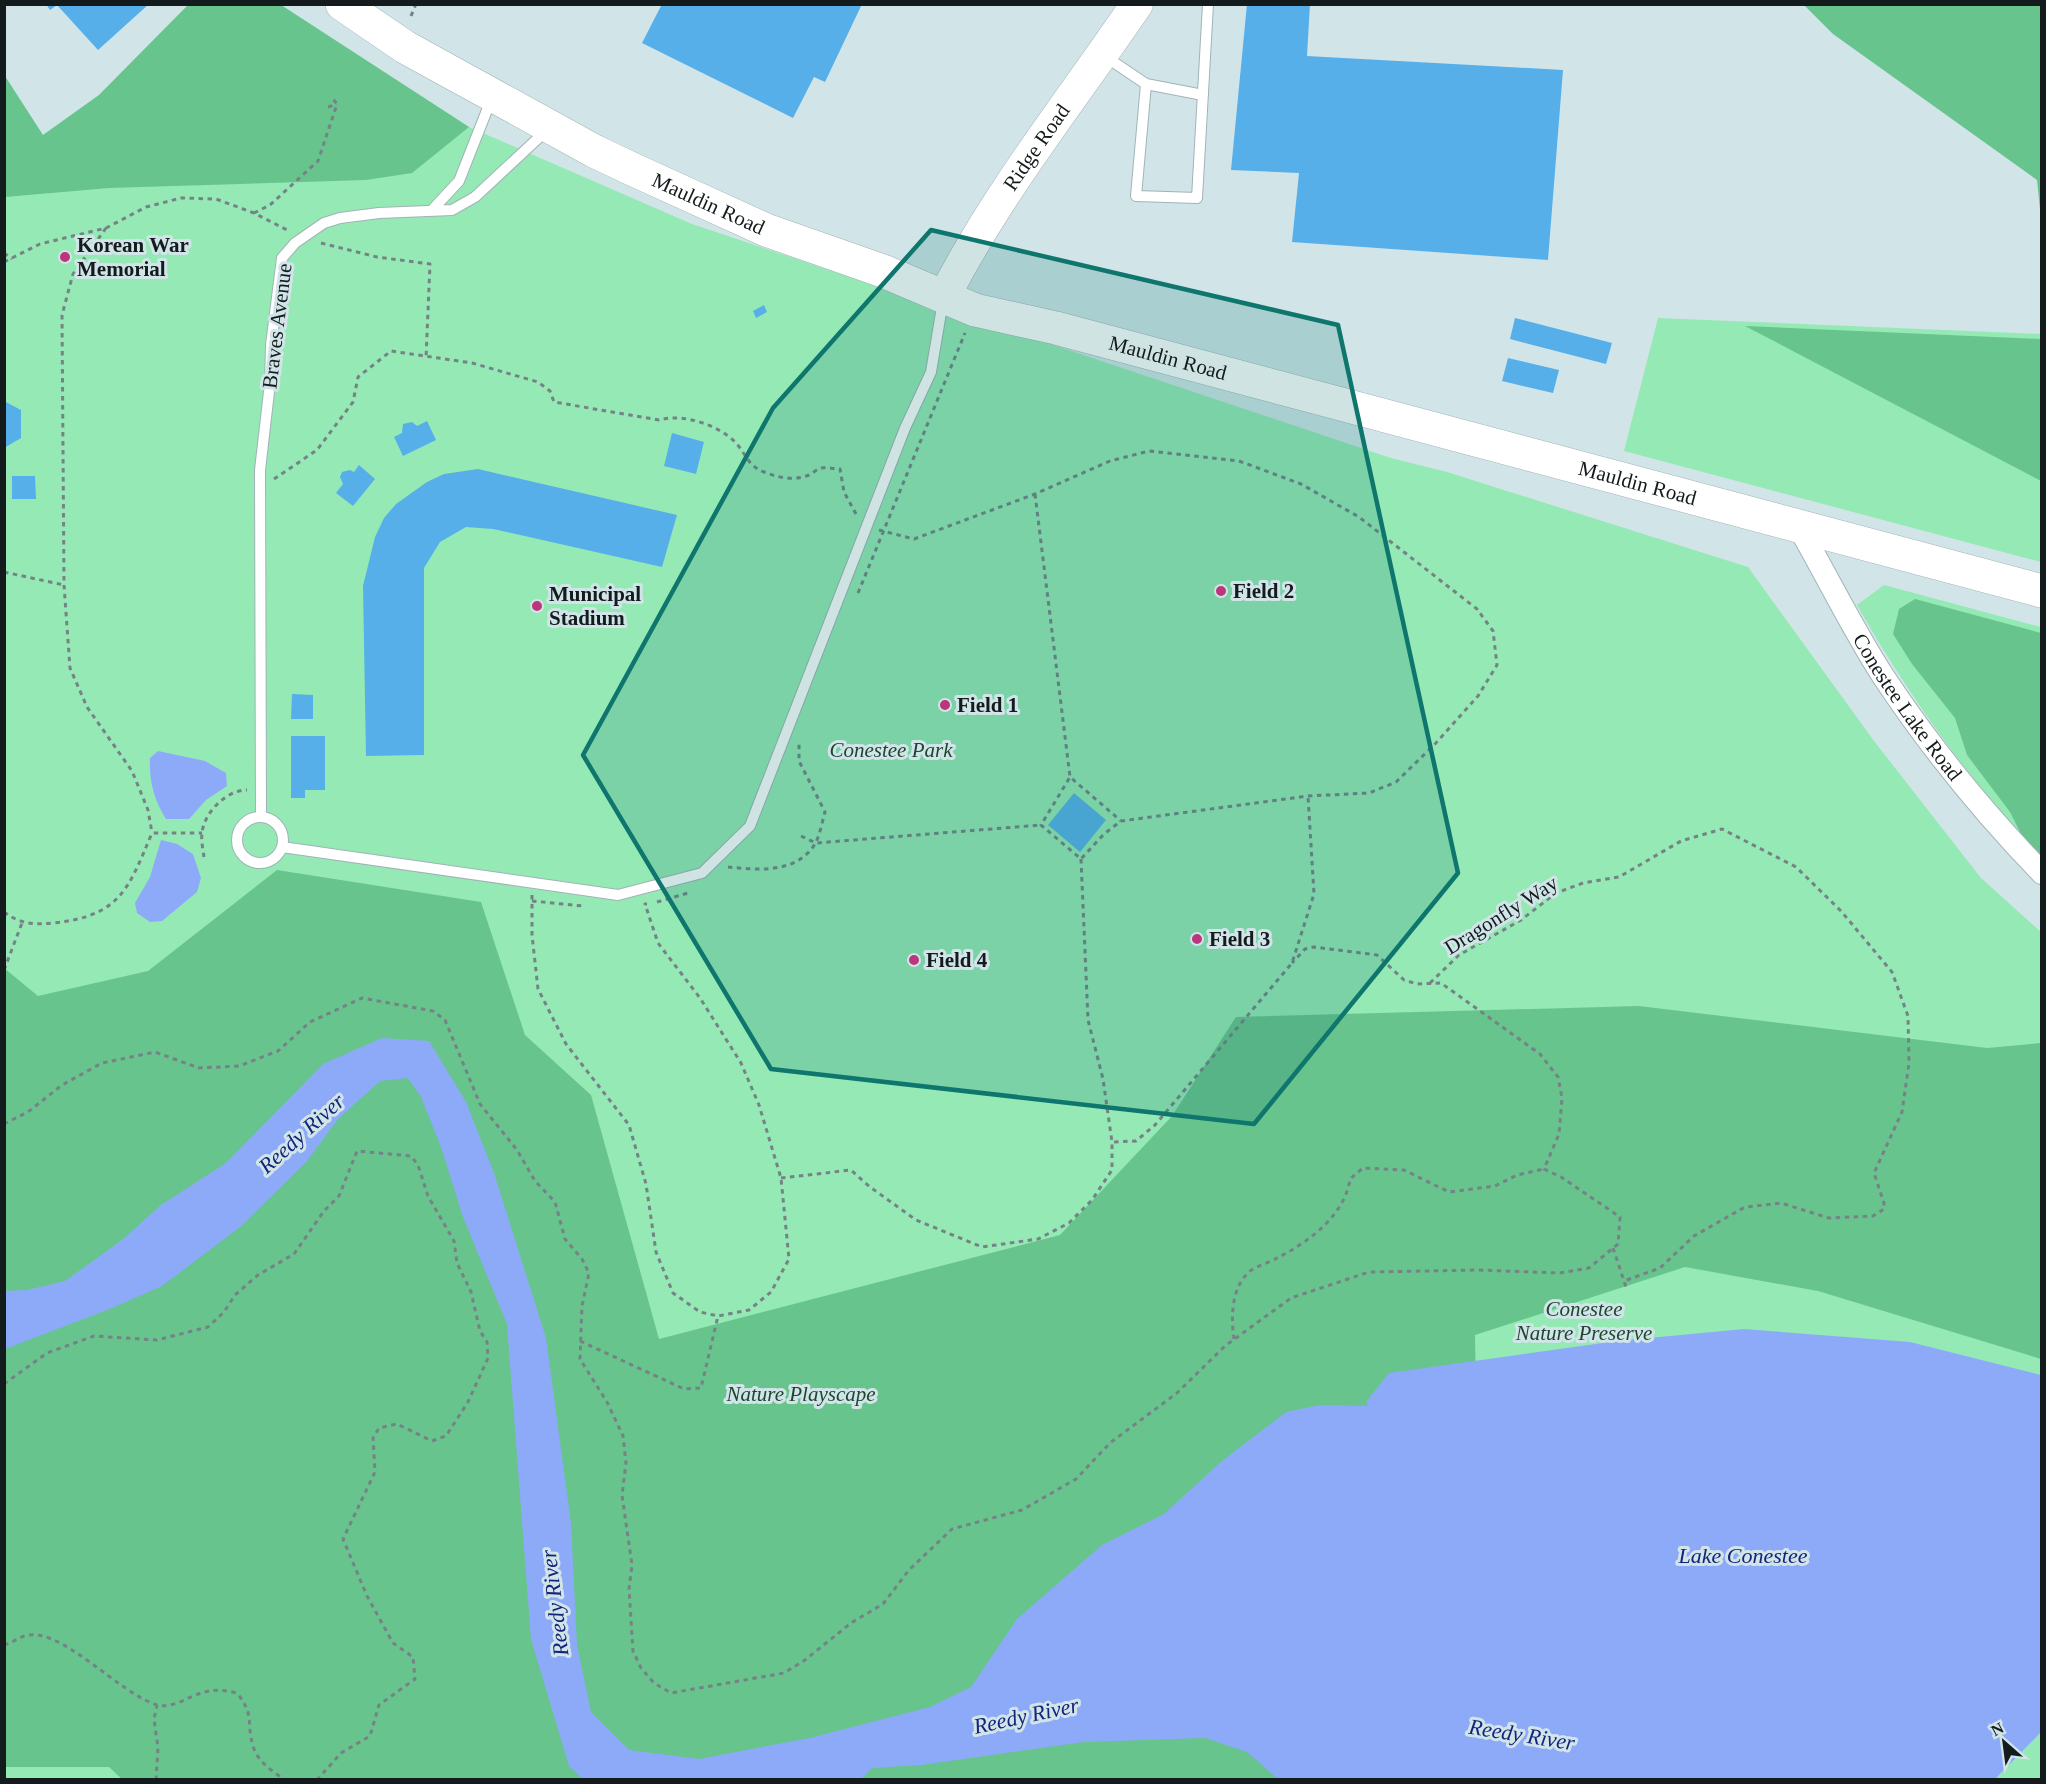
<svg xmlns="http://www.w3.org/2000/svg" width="2046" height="1784" font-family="Georgia,serif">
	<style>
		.green { fill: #95e9b5 }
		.forest { fill: #68c48d }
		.water { fill: #8daaf9 }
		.building { fill: #57afe9 }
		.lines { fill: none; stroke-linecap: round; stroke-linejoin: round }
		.lane-casing { stroke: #a1b3b7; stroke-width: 12 }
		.street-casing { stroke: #a1b3b7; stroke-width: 24 }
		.secondary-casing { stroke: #a1b3b7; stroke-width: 33 }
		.primary-casing { stroke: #a1b3b7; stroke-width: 34 }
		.path { stroke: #758386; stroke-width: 3; stroke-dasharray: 4.5 4.5; stroke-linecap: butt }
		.lane { stroke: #fff; stroke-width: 10 }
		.street { stroke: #fff; stroke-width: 22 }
		.secondary { stroke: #fff; stroke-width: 32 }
		.primary { stroke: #fff; stroke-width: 33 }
		.marked { fill: #0f766e; fill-opacity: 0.2; stroke: #0f766e; stroke-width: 4.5; stroke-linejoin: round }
		.poi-dot { fill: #bb377d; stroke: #d1e5e9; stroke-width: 2 }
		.labels { text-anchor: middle; stroke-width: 6; stroke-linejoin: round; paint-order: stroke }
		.street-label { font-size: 21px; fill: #141b1c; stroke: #d1e5e9 }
		.poi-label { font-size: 21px; font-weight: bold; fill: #141b1c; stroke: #d1e5e9; text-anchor: start }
		.park-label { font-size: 21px; font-style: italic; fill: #1f452f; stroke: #d1e5e9 }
		.water-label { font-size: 22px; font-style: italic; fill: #14237c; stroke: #d1e5e9 }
	</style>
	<rect width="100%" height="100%" fill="#d1e5e9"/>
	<path class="green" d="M188 5H281L469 127 692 224 1391 458 1447 472 1748 567 1874 741 1981 878 2041 932V1779H5L4 144 43 135 99 95Z
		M1658 318 2041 334V562L1624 451Z
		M1884 585 2041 627V856C1969 780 1909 697 1857 605Z"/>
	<path class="forest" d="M188 5H281L469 127 412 173 366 180 109 188 5 197V76L43 135 99 95Z
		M1804 5H2041V219L2037 180 1833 34Z
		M1745 326 2041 339V481Z
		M1915 599 2041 633V856L2022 836 2010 812 1967 755 1955 718 1912 664 1893 634 1899 609Z
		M277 870 481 902 525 1035 591 1095 659 1339 1060 1235 1172 1116 1236 1017 1639 1006 1987 1048 2041 1043V1359L1818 1291 1685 1267 1475 1335 1478 1509 1622 1779 123 1780 109 1767H5L4 968 38 996 148 971Z"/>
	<path class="water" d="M158 751 205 761 226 773 227 786 206 800 189 819H166C154 800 149 781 150 758Z
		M161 840 177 844 193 854 201 878 197 892 162 921 150 922 137 913 135 903 150 877Z
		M382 1038 429 1041 466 1102 494 1173 546 1338 571 1524 577 1645 591 1712 629 1750 699 1759 810 1738 930 1707 971 1687 1017 1619 1102 1545 1164 1514 1222 1461 1286 1412 1320 1405 1369 1406 1366 1402 1389 1373 1617 1341 1744 1329 1910 1342 2041 1375V1732L1994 1780 1278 1779 1247 1752 1205 1738 1084 1742 921 1765 872 1768 861 1779H583L569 1766 531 1639 507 1324 463 1217 441 1147 421 1097 408 1078 380 1081 338 1119 307 1161 240 1227 162 1286 112 1308 5 1349V1291L27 1290 65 1281 122 1240 161 1205 226 1163 323 1064Z"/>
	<path class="building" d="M46 4H149L98 50 57 5 50 10Z
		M662 4H862L825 82 814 77 793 118 642 43Z
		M1247 4H1310L1307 56 1563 70 1548 260 1292 242 1299 173 1231 170Z
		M764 305 767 312 756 318 753 311Z
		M1515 318 1612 343 1606 364 1510 339Z
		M1508 358 1559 370 1553 393 1502 381Z
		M4 401 21 410V438L4 448Z
		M427 421 436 440 403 456 394 437 402 433 403 424 412 422 417 426Z
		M672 433 704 442 696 474 664 466Z
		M359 465 375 479 353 506 336 493 343 484 340 477 342 472 350 470 354 472Z
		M478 469 677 515 662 567 493 529 466 527 440 542 424 568V755L366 756 363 586 375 537 384 518 396 504 427 482 444 474Z
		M12 476H35L36 499H12Z
		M292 694 313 695V719H291Z
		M291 736H325V790H305V798H291Z
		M1074 793 1106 820 1080 852 1048 825Z"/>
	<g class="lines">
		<defs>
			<path id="lane" d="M1103 55 1146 84 1136 196 1197 198 1208 4
				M1146 84 1203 95
				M433 209 459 181 491 100
				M261 816 260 470 270 383 271 345 282 258 295 243 324 223 340 218 379 213 452 210 475 197 547 130
				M237 840a23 23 0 1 1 46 0a23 23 0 1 1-46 0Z
				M282 847 618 895 702 873 750 826 905 428 931 372 943 301"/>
			<g id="street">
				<path id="s1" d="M1797 524C1826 574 1852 628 1883 676 1930 747 1983 812 2042 873"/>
			</g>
			<g id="secondary">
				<path id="s2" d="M944 297C997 193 1071 101 1137 4"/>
			</g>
			<g id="primary">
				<path id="s3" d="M342 4 405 47 594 151 632 169 766 230 883 271 975 310 1056 328 2042 591"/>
			</g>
		</defs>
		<use href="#lane" class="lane-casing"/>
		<use href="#street" class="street-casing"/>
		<use href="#secondary" class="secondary-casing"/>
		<use href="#primary" class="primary-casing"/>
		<path class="path" d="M411 16 416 4
			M328 107 337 104
			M254 213 270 205 318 161 337 104 333 99
			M106 228 73 274 62 315 64 585 70 668 87 707 132 771 148 810 152 833
			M321 243 377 257 430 264 426 358
			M4 253 12 259
			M4 262 40 244 106 228 146 207 181 198 216 199 254 213 289 231
			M274 479 317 450 353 402 358 377 391 351 472 363 538 382 550 391 554 402 659 420C683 413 719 425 736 443 746 454 748 466 764 472 779 478 794 481 809 475 813 473 817 469 821 468 826 467 835 469 840 469L844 492 856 514
			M1035 494 1070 777
			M879 530 914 539 1035 494 1110 461 1149 451 1239 461 1301 484 1359 517 1477 609 1493 631 1497 665 1478 696 1435 744 1396 782 1369 793 1308 796 1121 821 1104 834 1081 859 1041 825 1070 777 1121 821
			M4 572 64 585
			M858 593 965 333
			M801 836 816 843 1041 825
			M204 857C203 850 201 841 202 833 204 813 226 790 247 790
			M1081 859 1088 1020 1103 1079 1112 1142
			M728 867C758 870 796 874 815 844 820 835 822 822 825 812L799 761V742
			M532 895V935L538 989 566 1044 629 1125 646 1184 656 1252 673 1293 700 1312 718 1316 749 1310 771 1292 789 1259 781 1178 759 1105 741 1063 700 998 658 943 645 904H647
			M532 901 583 906
			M657 902 688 893
			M4 912C20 924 34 925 53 923 120 916 128 890 152 833H202
			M4 970 22 923
			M1430 983 1459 955 1521 920 1556 893 1583 883 1619 877 1681 841 1722 829 1796 867 1841 911 1892 972 1908 1016 1909 1063 1902 1112 1874 1173 1884 1203V1209L1873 1216 1829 1218 1781 1203 1745 1207 1694 1236 1660 1268 1624 1281
			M4 1124 28 1112 62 1085 102 1063 155 1052 199 1068 239 1066 278 1051 310 1022 362 998 433 1011 445 1020 480 1104 517 1150 535 1181 555 1202 565 1239 582 1259 589 1273 582 1306 580 1359 607 1402 623 1436 626 1463 622 1495 632 1565 629 1589 633 1651 641 1668 654 1683 671 1693 784 1673 805 1660 851 1623 883 1604 909 1570 952 1529 1022 1510 1076 1479 1110 1443 1177 1393 1225 1346 1291 1298 1369 1272 1478 1270 1560 1273 1589 1268 1618 1244 1620 1217 1561 1177 1544 1169 1559 1134 1562 1098 1558 1077 1540 1054 1441 983 1417 984 1404 980 1377 955 1314 947 1305 949 1292 963
			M781 1178 851 1170 870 1187 916 1220 982 1247 1038 1239 1069 1223 1092 1200 1112 1170V1142L1136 1141 1155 1125 1292 963 1314 894 1308 796
			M1613 1248 1626 1287
			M1234 1339C1231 1318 1231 1289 1248 1273 1255 1266 1269 1263 1277 1258 1309 1242 1345 1215 1350 1179L1363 1168 1404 1170 1449 1192 1495 1186 1517 1175 1544 1169
			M580 1341 684 1389 701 1388 718 1316
			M4 1384 47 1353 94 1336 157 1340 208 1327 224 1312 235 1295 258 1275 294 1254 324 1211 339 1196 357 1151 411 1156 418 1165 428 1196 454 1241 457 1263 471 1292 480 1331 487 1342 488 1358 468 1402 446 1436 432 1441 397 1424 379 1428 373 1438 375 1472 343 1539 367 1596 393 1643 413 1657 415 1679 379 1705 370 1736 341 1753 317 1780
			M4 1645C13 1643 21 1635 30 1635 65 1631 119 1693 157 1705 172 1709 188 1697 201 1693 214 1689 224 1690 237 1693 255 1715 246 1722 253 1746 257 1761 272 1771 285 1780
			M156 1780 158 1748 154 1719 157 1705"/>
		<use href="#lane" class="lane"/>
		<use href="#street" class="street"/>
		<use href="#secondary" class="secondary"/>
		<use href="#primary" class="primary"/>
	</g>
	<path class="marked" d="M931 230 1338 325 1458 873 1254 1124 771 1069 583 755 773 408Z"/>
	<g class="poi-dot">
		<circle cx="65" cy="257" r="6"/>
		<circle cx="1221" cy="591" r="6"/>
		<circle cx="537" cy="606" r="6"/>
		<circle cx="945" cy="705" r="6"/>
		<circle cx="1197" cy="939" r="6"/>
		<circle cx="914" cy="960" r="6"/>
	</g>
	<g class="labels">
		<g class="street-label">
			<text dy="7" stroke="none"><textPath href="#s2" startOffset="176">Ridge Road</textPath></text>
			<text dy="7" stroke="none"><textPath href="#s3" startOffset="418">Mauldin Road</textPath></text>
			<text transform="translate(277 326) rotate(-83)" y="7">Braves Avenue</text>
			<text dy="7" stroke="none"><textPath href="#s3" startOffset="904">Mauldin Road</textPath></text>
			<text dy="7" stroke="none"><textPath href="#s3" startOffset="1390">Mauldin Road</textPath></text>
			<text dy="7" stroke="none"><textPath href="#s1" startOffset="214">Conestee Lake Road</textPath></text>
			<text transform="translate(1501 915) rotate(-32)" y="7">Dragonfly Way</text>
		</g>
		<g class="poi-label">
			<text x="77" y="252">Korean War<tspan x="77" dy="24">Memorial</tspan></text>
			<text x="1233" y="598">Field 2</text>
			<text x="549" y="601">Municipal<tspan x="549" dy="24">Stadium</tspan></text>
			<text x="957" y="712">Field 1</text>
			<text x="1209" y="946">Field 3</text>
			<text x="926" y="967">Field 4</text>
		</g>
		<g class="park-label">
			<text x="891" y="757">Conestee Park</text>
			<text x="1584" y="1316">Conestee<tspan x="1584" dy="24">Nature Preserve</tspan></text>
			<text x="801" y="1401">Nature Playscape</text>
		</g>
		<g class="water-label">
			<text transform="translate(301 1133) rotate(-42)" y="8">Reedy River</text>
			<text x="1743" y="1563">Lake Conestee</text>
			<text transform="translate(554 1603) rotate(-97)" y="8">Reedy River</text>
			<text transform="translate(1026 1715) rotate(-12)" y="8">Reedy River</text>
			<text transform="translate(1522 1734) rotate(9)" y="8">Reedy River</text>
		</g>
	</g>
	<rect width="2046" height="1784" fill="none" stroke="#141b1c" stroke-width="12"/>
	<g transform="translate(2004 1742) rotate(332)" stroke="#d1e5e9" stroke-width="4.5" paint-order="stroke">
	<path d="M0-4.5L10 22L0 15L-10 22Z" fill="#141b1c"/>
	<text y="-9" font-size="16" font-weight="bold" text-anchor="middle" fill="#141b1c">N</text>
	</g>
</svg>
